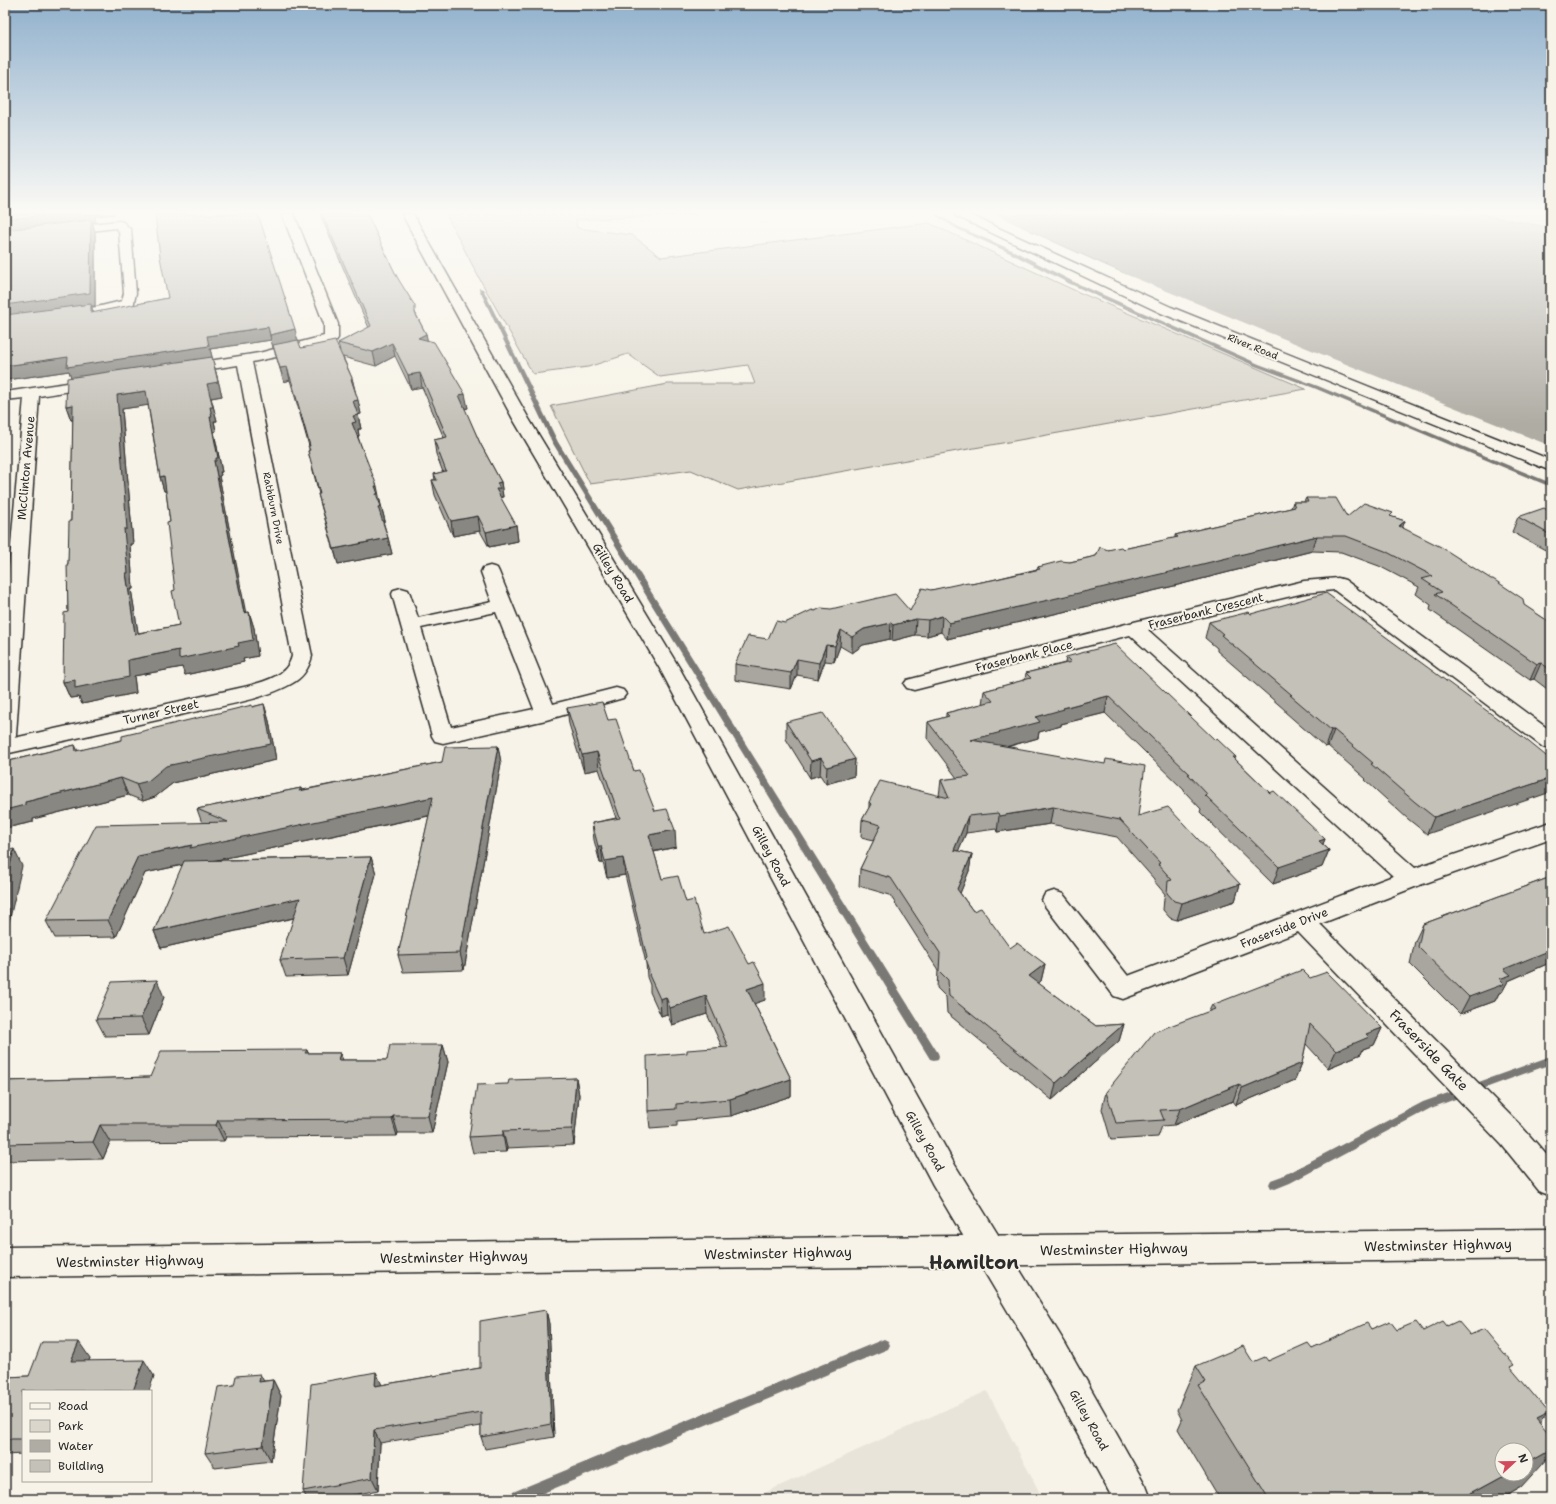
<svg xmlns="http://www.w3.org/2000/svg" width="1556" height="1504" font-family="'Shantell Sans',sans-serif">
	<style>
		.built { fill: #e8e4da }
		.green { fill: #dad6cc; stroke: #82807c }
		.water { fill: #afaca4; stroke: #7a7874 }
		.pier { fill: #f7f3e8 }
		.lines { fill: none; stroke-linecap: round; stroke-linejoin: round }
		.stream { fill: #7a7874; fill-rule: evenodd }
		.minor-casing { stroke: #2b2b2b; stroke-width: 3 }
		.tertiary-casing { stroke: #2b2b2b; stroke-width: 3 }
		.secondary-casing { stroke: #2b2b2b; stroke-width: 3 }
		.minor { fill: #f7f3e8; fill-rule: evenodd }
		.tertiary { fill: #f7f3e8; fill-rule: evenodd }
		.secondary { fill: #f7f3e8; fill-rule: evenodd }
		.wall { fill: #a9a69f; stroke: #2b2b2b; fill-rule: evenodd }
		.shaded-wall { fill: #898782; stroke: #2b2b2b }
		.building { fill: #c4c1b9; stroke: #2b2b2b; fill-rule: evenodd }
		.labels { text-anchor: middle; stroke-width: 4; stroke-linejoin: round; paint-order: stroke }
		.far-street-label { font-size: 10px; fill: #2b2b2b; stroke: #f7f3e8 }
		.street-label { font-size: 12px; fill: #2b2b2b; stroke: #f7f3e8 }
		.near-street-label { font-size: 14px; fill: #2b2b2b; stroke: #f7f3e8 }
		.near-district-label { font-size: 19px; font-weight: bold; fill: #2b2b2b; stroke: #f7f3e8 }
	</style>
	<rect width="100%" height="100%" fill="#f7f3e8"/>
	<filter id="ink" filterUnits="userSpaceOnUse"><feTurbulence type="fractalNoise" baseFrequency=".025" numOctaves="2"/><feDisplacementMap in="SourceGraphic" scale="8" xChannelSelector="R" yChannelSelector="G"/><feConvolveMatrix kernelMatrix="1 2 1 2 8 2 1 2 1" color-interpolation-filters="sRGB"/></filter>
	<g filter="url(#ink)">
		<path class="built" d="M987 1391 1043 1499H751Z"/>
		<path class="green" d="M446 214H698L576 220 577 228 632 235 661 257 929 223 1076 291 1306 389 738 490 691 470 590 484 551 406 668 384H755L748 365 660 377 628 354 588 367 533 374 478 276Z
			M1478 214H1551V228Z"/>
		<path class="water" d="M993 214H1478L1551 228V450L1244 328Z"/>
		<path class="pier" d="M991 214H996L1069 251 1336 360 1551 446V452L1243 330 1025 231Z"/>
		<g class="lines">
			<path class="stream" d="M933 214H937L959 227 1014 251 1072 281 1259 364 1318 386 1551 483V487L1314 388 1255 366 1155 322 1068 283 1010 253 957 229Z
				M479 288 483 289 558 442 938 1053 939 1056 938 1059 934 1060 930 1059 552 442 479 289Z
				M1551 1056V1064L1431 1108 1290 1183 1275 1189 1271 1188 1269 1184 1271 1180 1282 1176 1423 1102Z
				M884 1339 888 1341 890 1345 888 1349 529 1499H506L508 1494Z"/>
			<defs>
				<path id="minor" d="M282 214H294L338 324V338L336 341 300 352 252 362 312 656C309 668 303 678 291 684 262 700 221 706 189 713 128 727 66 740 5 754V613L24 398 5 400V392L95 379 100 380 102 383 100 386 95 387 39 396 16 735 14 738 244 687C263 682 287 677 292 656L238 365 184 373 179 372 177 369 179 366 184 365 259 353 324 336V324Z
					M402 214H413L529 419 680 669 955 1165 1065 1343 1146 1486 1151 1499H1113L1041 1367 933 1185 660 669 513 419Z
					M119 221 123 222 131 230 136 293 133 307 97 315 5 328V320L97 307 122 301 124 293 119 231 116 228 5 241V233Z
					M490 566 497 568 499 572 553 704 616 688 623 690 626 694 623 698 546 720 443 743 435 741 432 736 392 594 394 590 401 588 408 590 410 594 418 618 492 602 481 572 483 568ZM496 612 534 709 451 727 421 628Z
					M1338 578 1345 580 1551 731V749L1543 747 1334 590 1304 593 1148 630 1415 868 1551 822V839L1420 885 1320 924 1522 1127 1551 1160V1196L1540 1192 1502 1145 1298 932 1123 999 1114 996 1045 906 1042 900 1045 894 1054 891 1063 894 1128 976 1393 876 1130 635 914 690 907 688 904 684 907 680 1134 622 1304 581Z"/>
				<path id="tertiary" d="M954 214H968L1171 307 1551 460V471L1161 313 956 216Z"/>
				<path id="secondary" d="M1551 1229V1259L5 1277V1247Z"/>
			</defs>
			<use href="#minor" class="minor-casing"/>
			<use href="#tertiary" class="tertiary-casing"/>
			<use href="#secondary" class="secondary-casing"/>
			<use href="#minor" class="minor"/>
			<use href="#tertiary" class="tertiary"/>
			<use href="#secondary" class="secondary"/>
		</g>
		<path class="wall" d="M5 214H114L95 216V222H92L95 232V306H91L94 313 168 298 297 340 301 348 340 351 338 343 369 328 320 214H367L397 277 426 334 427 340 468 408 464 409 480 443 501 482 503 497H501L502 501 516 525 518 541 489 547 480 531 453 536 435 495 432 480H435L434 474 443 472 436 454 434 440 444 438 422 387 411 389 395 356 376 366 343 357 352 378 361 414 358 415 361 429H358L359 436 358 437 380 501 385 521H383L388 538 392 554 338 564 322 509 318 494H319L308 451 309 450V446L296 400 290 380 284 382 271 340 210 349 222 396 211 398 217 421H214L216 431 214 432 222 472H220L221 475 219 476 245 613 249 612 254 628 258 656 243 659 244 662 185 675 182 667 134 676 136 693 82 704 79 697 70 698 63 682 68 612V564L71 521 73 420H71L66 406 71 377 69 371 7 380 6 390ZM148 405 160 477 164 491H166L170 522 179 625 138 633 131 589H133L130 544H133L122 409Z
			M1306 498 1347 517H1392L1405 521 1402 528 1551 623V692L1534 679 1530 680 1430 610 1431 605 1416 594 1419 587 1379 566 1341 552 1312 551 1174 586 947 639 941 632 927 636 915 635 892 641 890 639 863 645 852 653 840 646 834 662 825 661 818 679 797 675 791 689 735 680V664L768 639 785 623 815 611H910L931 590 971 584 992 580 1037 569 1038 567 1070 562 1096 556 1108 550 1123 549 1175 538V535L1291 508 1293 502H1304Z
			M1551 512V553L1512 532 1518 517Z
			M1251 614 1524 738 1427 834 1408 819 1365 780 1366 779 1328 746 1325 747 1285 712V710L1217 651V648L1205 638 1209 622Z
			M1066 657 1215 740 1236 757 1235 759 1270 793 1325 839 1323 844 1329 850 1322 867 1273 884 1200 812 1201 809 1184 791V790L1105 713 1061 724V726L1039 732 1038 738 1007 747 1138 816 1240 884 1235 901 1177 920 1170 918 1163 910 1164 898 1165 894 1154 881V879L1117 837 1050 824 997 832 996 829 966 833 958 851 972 854 969 871 960 893 973 911 1010 948 1045 964 1041 981 1038 983 1096 1026 1124 1024 1119 1041 1052 1100 947 1013 946 997 937 988 938 970 890 895 859 886 860 869 874 840 861 837 862 820 869 808V802L939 796 941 780 957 778 927 738 928 722 946 717V713L982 704 984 691 1025 680 1026 673 1065 663Z
			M264 704 269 721 276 760 173 783 155 797 143 801 128 795 33 819V822L5 828V762L75 745 78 751Z
			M567 708 608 720 655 811 676 847 654 852 662 879 686 902 704 934 765 1000 754 1003 791 1079V1096L731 1116 677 1121V1126L650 1128 648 1111 687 1053 722 1047 707 1014 672 1025 667 1014 661 1016 650 992V985L647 977 646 963 625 875 607 878 603 863H600L594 840 592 823 616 818 599 769 584 772 569 724Z
			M786 722 855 759 854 776 826 784 820 775 810 778 786 739Z
			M498 746 501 763 464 970 403 972 398 955 429 816 216 860 371 857 376 874 348 975 286 977 280 960 294 918 161 948 154 931 183 865 145 873 116 937 55 938 46 921 202 823 197 809 301 788 302 790 442 762Z
			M1551 877V958L1547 964 1508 981 1502 992 1499 993 1495 1001 1460 1014 1410 964 1415 941 1423 924Z
			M1310 978 1382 1028 1374 1045 1363 1049 1361 1054 1328 1068 1306 1044 1302 1063 1295 1080 1236 1105 1233 1101 1174 1125 1162 1126 1158 1137 1111 1140 1102 1109 1106 1092 1209 1011 1212 1005Z
			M164 997 149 1035 105 1036 96 1019Z
			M443 1045 448 1062 432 1133H398L397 1136 226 1137 224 1141 110 1142 103 1159 5 1161V1081L150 1077 307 1050 308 1053H340L343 1060H387Z
			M576 1078 579 1095 574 1145 507 1148 506 1152 473 1153 469 1137 508 1084Z
			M546 1310 549 1324 554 1437 485 1449 481 1437V1426L380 1443 378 1490 334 1499H307L303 1491 376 1372 381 1385 480 1368Z
			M1447 1326 1470 1335 1511 1368 1540 1422 1521 1487 1500 1499H1220L1178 1429 1182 1420 1177 1410 1196 1366 1268 1361 1312 1348 1371 1329 1423 1331Z
			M1551 1334V1350L1546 1340Z
			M90 1358 89 1361 154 1376 23 1391V1454L5 1455V1377L29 1376Z
			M273 1380 281 1396 271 1461 215 1468 205 1453 264 1381Z"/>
		<path class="shaded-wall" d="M62 214H114L95 216V222H92L95 232V306H91L95 317 5 318V219Z
			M268 327 271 340 210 349 222 396 211 398 217 421H214L216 431 214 432 222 472H220L221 475 219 476 249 629 244 613 214 461 210 417V407L207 384 72 380 69 371 7 380 6 390 5 391V366Z
			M295 329 298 342 273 348 270 335Z
			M426 334 429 347 418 338Z
			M392 343 395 356 376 366 373 352Z
			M287 367 290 380 284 382 280 368Z
			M420 373 422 387 411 389 408 375Z
			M352 378 355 392 351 379Z
			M146 391 150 405 122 409 133 544H130L133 589H131L141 650 135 634 126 573 117 395Z
			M465 394 468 408 461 409 459 395Z
			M358 400 361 414 356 415 353 401Z
			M73 405 78 419 71 420 66 406Z
			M358 415 361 429H358L359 436 356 437 352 423 353 416Z
			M164 476 169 491H164L160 477Z
			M501 482 503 497H501L502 503 496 489 497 483Z
			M375 486H377L381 506 385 521H381L378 507Z
			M478 516 480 531 453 536 451 521Z
			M1405 521 1399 536V526Z
			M516 525 518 541 489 547 486 532Z
			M1317 536 1312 551 1174 586 947 639 949 623Z
			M388 538 392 554 338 564 334 549Z
			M249 612 254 628 258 656 243 659 244 662 185 675 182 667 134 676 136 693 82 704 79 697 70 698 63 682 128 660 179 650 238 643Z
			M942 616 941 632 927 636 928 620Z
			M916 619 915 635 892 641 893 625Z
			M891 623 890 639 863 645 852 653V637L864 629Z
			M841 630 840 646 834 662 835 646Z
			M826 645 825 661 818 679 819 663Z
			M797 659V675L791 689V673Z
			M1541 663 1534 679 1530 680 1537 664Z
			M1108 696 1105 713 1061 724V726L1039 732 1038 738 969 757 971 740 1036 717 1063 708Z
			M264 704 269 721 276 760 173 783 155 797 143 801 136 784Z
			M1331 730H1334L1328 746 1325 747Z
			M498 746 501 763 464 970 460 953Z
			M597 752 599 769 584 772 582 755Z
			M821 758 820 775 810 778 811 761Z
			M855 759 854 776 826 784 827 767Z
			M121 778 128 795 33 819V822L5 828V810L25 802Z
			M1551 778V792L1427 834 1434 817Z
			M433 797 437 814 197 864 196 862 145 873 116 937 108 920 138 856Z
			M1053 807 1050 824 997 832 999 816Z
			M968 816 966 833 952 866 954 850Z
			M675 830 676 847 651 852 649 835Z
			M1325 839 1319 853 1329 850 1322 867 1273 884 1279 867 1319 841Z
			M598 846H601L603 863H600Z
			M14 849 22 866 6 935 5 936V885Z
			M972 854 969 871 955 906 957 889Z
			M371 857 376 874 348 975 343 958Z
			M623 858 625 875 607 878 605 861Z
			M1240 884 1235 901 1177 920 1182 903Z
			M300 898 306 915 161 948 154 931Z
			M1551 948V958L1547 964 1508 981 1502 992 1499 993 1495 1001 1460 1014 1469 997 1504 969Z
			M1045 964 1041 981 1026 993 1029 976Z
			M157 980 164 997 149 1035 141 1018Z
			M765 983V1000L748 1006 747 989Z
			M706 996 707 1014 672 1025 670 1008Z
			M666 997 667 1014 661 1016 660 999Z
			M1124 1024 1119 1041 1052 1100 1056 1083Z
			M1382 1028 1374 1045 1363 1049 1361 1054 1328 1068 1336 1051 1366 1034Z
			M443 1045 448 1062 432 1133 428 1116Z
			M340 1053 346 1070 338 1060Z
			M1302 1063 1295 1080 1236 1105 1242 1088Z
			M576 1078 579 1095 574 1145 572 1129Z
			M791 1079V1096L731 1116 730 1099Z
			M1239 1084 1233 1101 1174 1125 1180 1109Z
			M393 1116 398 1133 397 1136 392 1119Z
			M218 1120 226 1137 224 1141 216 1125Z
			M100 1125 110 1142 103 1159 93 1142Z
			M503 1131 507 1148 506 1152 503 1135Z
			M546 1310 549 1324 554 1437 551 1424Z
			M79 1342 90 1358 83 1377 71 1361Z
			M144 1360 154 1376 149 1391H133Z
			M376 1372 382 1385 375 1386Z
			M260 1374 268 1389 259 1382Z
			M273 1380 281 1396 271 1461 263 1446Z
			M1548 1412 1516 1450 1536 1418Z
			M374 1430 380 1443 378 1490 372 1478Z
			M1551 1449V1454L1521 1487 1500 1499H1460L1506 1474H1526V1463Z"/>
		<path class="building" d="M5 214H62L5 219Z
			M155 214H258L295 329 270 335 268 327 207 336 209 346 67 367 68 357 5 366V315L91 304V313L168 298 160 257Z
			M322 214H367L397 277 415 306V313L426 334 418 338 434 342 465 394 459 395 480 443 501 482 497 483 500 489H496L516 525 486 532 478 516 451 521 432 480H437L434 474 446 471 434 440 447 437 420 373 408 375 392 343 373 352 338 343 371 326Z
			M91 220 90 293 5 305V230Z
			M298 340 301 348 335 341 352 378 351 379 358 400 353 401 358 415 353 416 356 422 352 423 377 486H375L378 494H376L381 506 378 507 388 538 334 549 318 494H320L308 451 310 450 308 446H310L293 386 287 367 280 368 273 345Z
			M212 357 218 382 207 384 213 407H210L212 417H210L218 458H216V461H214L244 613 249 612 253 640 238 643 239 646 179 659V650L128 660 129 677 75 688V680L63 682 64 613 68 612 67 564H68L69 521H71L73 405 66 406 67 378ZM146 391 160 477 164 476 170 522 167 523 175 590 172 591 179 625 135 634 126 573H128L124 529H127L117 395Z
			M1306 498H1336L1347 517 1364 503 1393 513 1390 516 1405 521 1399 526 1441 547 1491 579H1493L1523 599 1524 605 1551 623V670L1541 663 1537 664 1435 594 1442 592 1422 579 1433 576 1385 551 1346 536H1317L1178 570 949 623 942 616 928 620 916 619 893 625 891 623 864 629 852 637 841 630 835 646 826 645 819 663 797 659 791 673 735 664 748 636 768 639 776 621 785 623 812 610 815 611 821 608 831 609 895 594 910 611 922 588 931 590 968 582 971 584 992 580 1040 569 1038 567 1061 561 1070 562 1096 556 1100 547 1108 550 1121 547 1123 549 1178 537 1175 535 1295 507 1293 502H1308Z
			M1544 508 1551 512V535L1518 517Z
			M1326 593 1524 738 1551 760V778L1434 817 1415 802 1371 764 1373 763 1334 730H1331L1290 695H1292L1221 635 1223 634 1209 622 1249 612 1251 614Z
			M1115 644 1215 740 1217 739 1236 757H1233L1270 793 1274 791 1325 839 1319 841 1329 850 1279 867 1205 795 1207 794 1188 774H1190L1108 696 1063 708 1064 709 1036 717 1040 722 971 740 1105 764 1106 759 1145 766 1138 816 1168 807 1240 884 1182 903 1174 901 1167 893 1168 881 1172 880 1158 864 1160 863 1120 820 1053 807 999 816 998 813 968 816 954 850 972 854 957 889 973 911 981 908 1010 948 1017 943 1045 964 1029 976 1096 1026 1124 1024 1056 1083 949 996 948 980 939 971 940 953 891 878 860 869 881 825 862 820 871 804 869 802 880 781 949 798 941 780 970 776 928 722 949 716 946 713 993 701 984 691 1031 678 1026 673 1071 662 1066 657Z
			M602 702 608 720 616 719 634 771 639 770 655 811 667 809 675 830 649 835 662 879 678 876 686 902 694 900 704 934 729 926 749 964 754 962 765 983 747 989 791 1079 730 1099 676 1104V1109L648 1111 647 1056 687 1053V1050L728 1047 706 996 670 1008 666 997 660 999 649 975 650 974 645 960 647 958 623 858 605 861 601 846H598L592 823 620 818 597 752 582 755 567 708Z
			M264 704 271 744 166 766 148 781 136 784 121 778 25 802V805L5 810V762L75 745 76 751 122 740V736L252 705V707Z
			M823 713 855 759 827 767 821 758 811 761 786 722Z
			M498 746 460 953 398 955 433 797 190 848 192 845 138 856 108 920 46 921 96 825 228 822 197 809 301 788 299 791 442 762 445 747Z
			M14 849 5 885V851Z
			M371 857 343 958 280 960 300 898 154 931 184 861Z
			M1551 877V950L1504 969 1511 975 1499 979 1504 984 1469 997 1418 947 1423 924Z
			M1302 970 1310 978 1327 972 1382 1028 1366 1034 1369 1037 1336 1051 1310 1024 1302 1063 1242 1088 1239 1084 1180 1109 1160 1110 1164 1120 1116 1123 1106 1092 1154 1032 1215 1009 1212 1005Z
			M157 980 141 1018 96 1019 112 982Z
			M390 1045H443L428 1116H393L392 1119 218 1120 216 1125H100L93 1142 5 1144V1081L150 1077 161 1051 307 1050 305 1053H340L338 1060H387Z
			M576 1078 572 1129 503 1131V1135L469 1137 477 1085 508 1084 509 1080Z
			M546 1310 551 1424 481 1437V1412L374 1430 372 1478 303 1491 311 1384 376 1372 375 1386 480 1368V1321Z
			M1390 1321 1397 1330 1416 1322 1423 1331 1443 1321 1447 1326 1458 1321 1470 1335 1484 1329 1514 1365 1510 1367 1548 1412 1536 1418 1551 1436V1449L1526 1463V1450H1502V1474H1506L1460 1499H1269L1198 1385 1206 1382 1196 1366 1243 1346 1253 1362 1265 1357 1268 1361 1308 1343 1312 1348 1367 1323 1371 1329Z
			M42 1342H79L71 1361 144 1360 133 1391H23V1439H5V1377L29 1376Z
			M260 1374 259 1382 273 1380 263 1446 205 1453 218 1387 234 1385 236 1376Z"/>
	</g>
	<linearGradient id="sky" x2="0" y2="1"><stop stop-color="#91b1cd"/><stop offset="0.5" stop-color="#fbfaf5"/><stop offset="1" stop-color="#fbfaf5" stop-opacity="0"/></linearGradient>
	<rect width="1556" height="424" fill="url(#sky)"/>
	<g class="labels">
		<g class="far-street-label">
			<text transform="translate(1253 346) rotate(22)" y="4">River Road</text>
			<text transform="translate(274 508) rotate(79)" y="4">Rathburn Drive</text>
		</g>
		<g class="street-label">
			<text transform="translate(26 468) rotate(-85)" y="4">McClinton Avenue</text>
			<text transform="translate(613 573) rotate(59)" y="4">Gilley Road</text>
			<text transform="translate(1206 611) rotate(-14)" y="4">Fraserbank Crescent</text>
			<text transform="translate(1024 656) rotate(-14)" y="4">Fraserbank Place</text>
			<text transform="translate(161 712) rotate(-13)" y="4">Turner Street</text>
			<text transform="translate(771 856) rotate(62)" y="4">Gilley Road</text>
			<text transform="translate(1284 928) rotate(-21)" y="4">Fraserside Drive</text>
			<text transform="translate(925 1141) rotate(61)" y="4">Gilley Road</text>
			<text transform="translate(1089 1420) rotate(61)" y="4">Gilley Road</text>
		</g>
		<g class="near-street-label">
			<text transform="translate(1429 1050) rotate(46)" y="5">Fraserside Gate</text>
			<text transform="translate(1438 1245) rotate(-1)" y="5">Westminster Highway</text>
			<text transform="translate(1114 1249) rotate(-1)" y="5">Westminster Highway</text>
			<text transform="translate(778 1253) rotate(-1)" y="5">Westminster Highway</text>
			<text transform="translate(454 1257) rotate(-1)" y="5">Westminster Highway</text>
			<text transform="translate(130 1261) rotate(-1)" y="5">Westminster Highway</text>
		</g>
		<g class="near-district-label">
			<text x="974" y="1269">Hamilton</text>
		</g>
	</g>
	<rect width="1556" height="1504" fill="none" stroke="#f7f3e8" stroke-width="20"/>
	<rect x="10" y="10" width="1536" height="1484" fill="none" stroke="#2b2b2b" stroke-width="1.5" filter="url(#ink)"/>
	<rect x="22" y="1390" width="130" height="92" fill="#f7f3e8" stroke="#a5a39c"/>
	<rect x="30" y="1403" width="20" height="6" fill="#f7f3e8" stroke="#a5a39c"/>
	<text x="58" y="1410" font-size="12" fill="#2b2b2b">Road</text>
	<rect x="30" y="1420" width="20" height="12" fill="#dad6cc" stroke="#a5a39c"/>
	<text x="58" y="1430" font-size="12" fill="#2b2b2b">Park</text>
	<rect x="30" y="1440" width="20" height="12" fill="#afaca4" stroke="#a5a39c"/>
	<text x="58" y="1450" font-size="12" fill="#2b2b2b">Water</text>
	<rect x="30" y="1460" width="20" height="12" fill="#c4c1b9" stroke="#a5a39c"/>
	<text x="58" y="1470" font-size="12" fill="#2b2b2b">Building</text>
	<g transform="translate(1514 1462) rotate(68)"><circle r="19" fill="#f7f3e8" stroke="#a5a39c"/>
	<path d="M0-3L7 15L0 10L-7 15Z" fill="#d1495b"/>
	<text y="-6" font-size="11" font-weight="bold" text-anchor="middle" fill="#2b2b2b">N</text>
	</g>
</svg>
